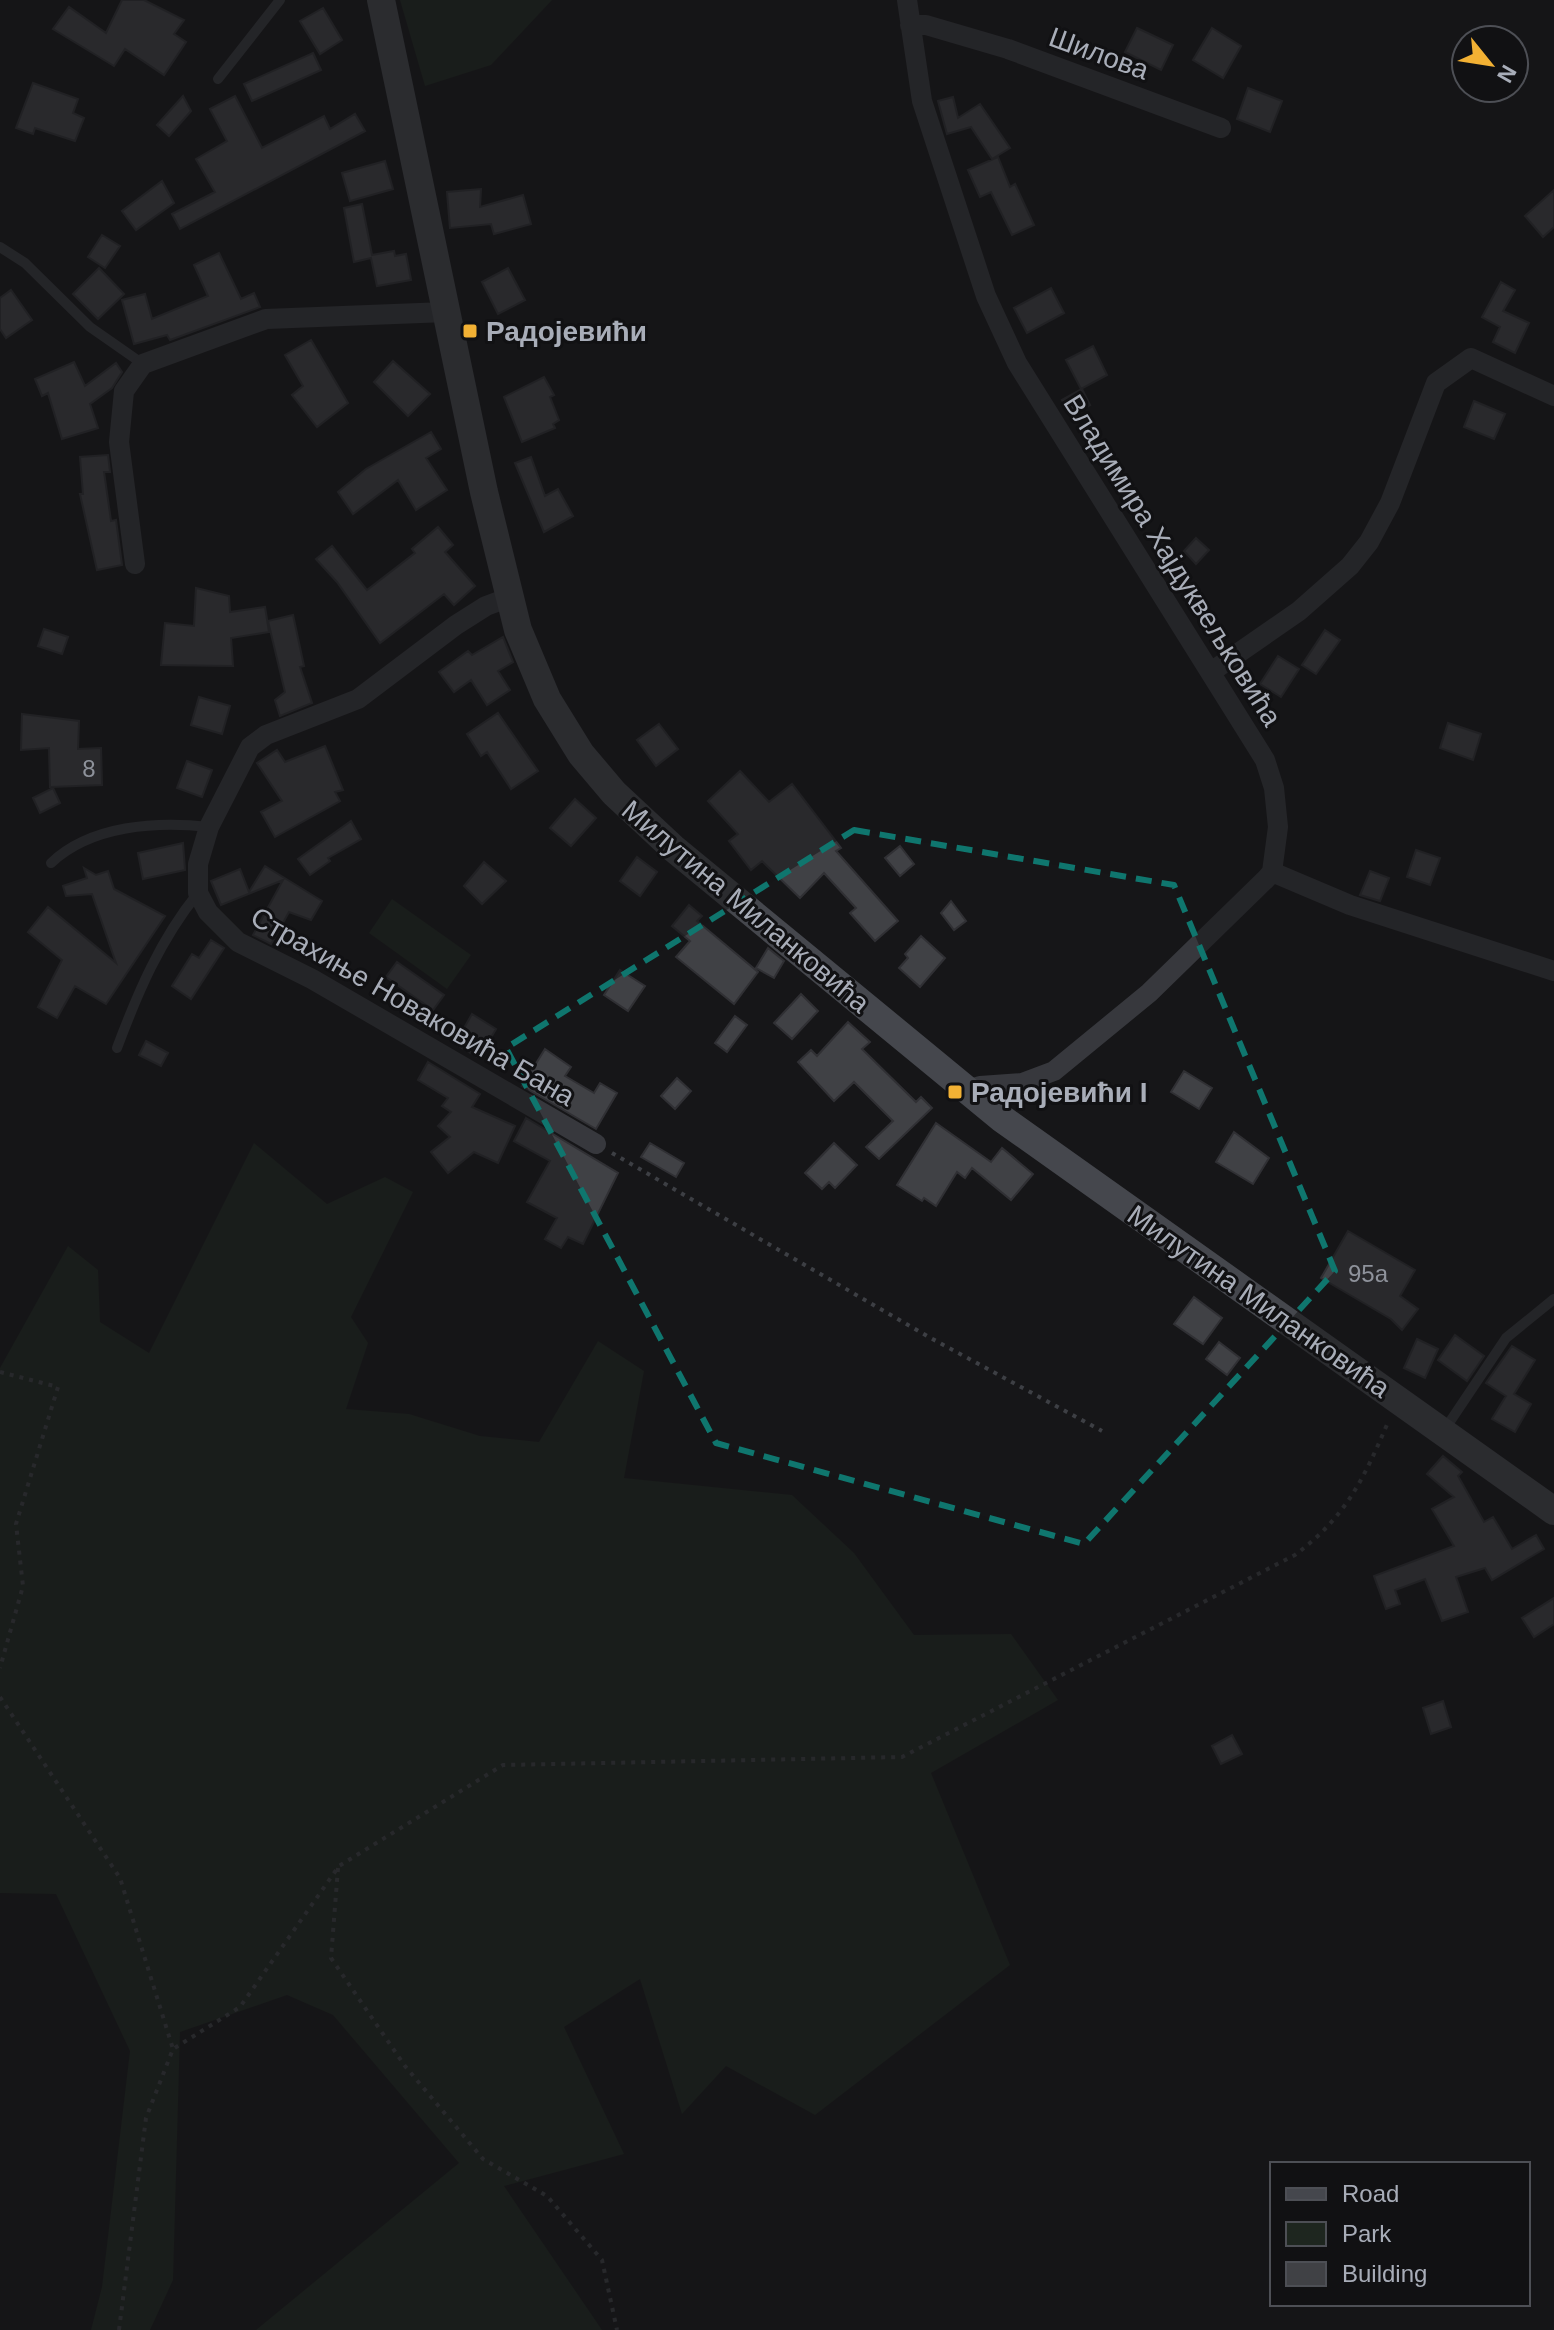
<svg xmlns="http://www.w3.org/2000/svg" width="1554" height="2330" font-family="Arial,sans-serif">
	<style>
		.green { fill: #1e261f }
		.building { fill: #404145; stroke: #303034; stroke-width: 2 }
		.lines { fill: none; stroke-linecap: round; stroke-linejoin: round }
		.path { stroke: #3d3f44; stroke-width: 4; stroke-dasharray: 4 6; stroke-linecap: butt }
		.lane { stroke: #37383d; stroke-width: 10 }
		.street { stroke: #37383d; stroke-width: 20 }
		.secondary { stroke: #45474d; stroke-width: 28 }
		.marked { fill: none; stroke: #0f766e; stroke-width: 6; stroke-dasharray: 16 10; stroke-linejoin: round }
		.poi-dot { fill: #f2b134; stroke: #111113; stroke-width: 3 }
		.labels { text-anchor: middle; stroke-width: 6; stroke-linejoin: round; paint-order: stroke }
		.number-label { font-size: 24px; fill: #8e929b }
		.street-label { font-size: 28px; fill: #a8adb8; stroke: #111113 }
		.poi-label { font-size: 28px; font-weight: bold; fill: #a8adb8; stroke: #111113; text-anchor: start }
	</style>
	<rect width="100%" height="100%" fill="#161618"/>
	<path class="green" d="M400 0H552L491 65 425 86Z
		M392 899 471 955 447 989 369 933Z
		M254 1143 327 1204 385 1177 413 1192 351 1317 368 1343 346 1409 409 1414 480 1436 539 1442 598 1341 644 1371 624 1478 792 1495 854 1553 914 1635 1011 1634 1058 1700 931 1773 1010 1965 815 2115 726 2066 682 2114 640 1979 564 2027 624 2154 504 2186 602 2330H256L459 2163 333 2015 287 1995 180 2032 173 2280 150 2330H91L102 2287 130 2051 56 1894 0 1893V1368L68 1246 98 1270 100 1322 149 1353Z"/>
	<path class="building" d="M122 0H144L184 20 174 34 186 42 164 75 125 49 114 66 53 29 69 7 106 33Z
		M323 8 342 40 320 54 300 21Z
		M1137 28 1173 45 1161 70 1125 52Z
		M1212 28 1241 46 1223 78 1193 60Z
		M313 53 321 70 252 101 244 84Z
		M33 83 78 99 73 113 84 118 75 141 35 128 33 134 16 128Z
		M1248 88 1282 101 1270 132 1237 119Z
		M183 96 191 111 169 136 157 125Z
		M235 96 262 148 324 116 330 129 355 114 365 131 180 229 172 214 215 192 196 159 227 141 210 109Z
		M953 97 958 118 980 104 1010 148 992 159 971 127 947 134 938 101Z
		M998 157 1010 187 1015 184 1034 225 1012 235 991 192 980 197 968 170Z
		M385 161 393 189 350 201 342 173Z
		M162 181 174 203 136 230 122 211Z
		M481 189 480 207 523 195 531 224 494 234 491 224 450 228 447 192Z
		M1554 190V227L1543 237 1525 216Z
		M362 204 372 255 394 251 395 256 406 254 411 280 377 286 371 258 354 262 344 208Z
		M102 235 120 246 105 268 88 257Z
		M219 253 241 299 254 293 260 307 170 340 167 335 134 344 122 300 145 294 152 319 208 296 194 265Z
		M99 268 124 294 98 319 73 294Z
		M508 268 525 300 498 314 482 282Z
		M1501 282 1515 290 1503 311 1529 323 1515 353 1493 342 1500 327 1482 317Z
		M1051 288 1064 313 1027 333 1014 308Z
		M11 290 32 320 6 338 0 329V298Z
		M311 340 348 403 317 427 292 395 303 386 285 355Z
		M1093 346 1107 375 1081 389 1066 360Z
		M393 361 430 394 408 416 374 382Z
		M74 362 85 386 116 363 122 372 112 388 90 404 98 428 62 439 48 393 42 396 35 379Z
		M544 377 554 395 550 397 559 420 553 424 555 428 522 442 504 397Z
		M1082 389 1090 405 1071 416 1062 400Z
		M1474 401 1505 414 1494 439 1464 427Z
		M431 432 441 449 426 458 447 490 416 510 398 480 353 514 338 492 366 469Z
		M108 455 110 472H104L111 521 116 520 122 565 97 570 80 494H83L80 457Z
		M531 457 545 496 558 489 573 516 544 532 515 463Z
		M438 527 453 545 445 552 475 586 454 605 444 594 380 643 337 582 316 559 332 546 367 590 415 553 412 549Z
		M1196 538 1209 550 1196 564 1184 551Z
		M196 588 229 596 230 612 265 607 269 632 231 638 233 666 161 665 165 623 194 626Z
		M293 615 304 666 300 667 312 703 280 716 275 700 285 692 268 621Z
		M44 629 68 637 62 654 38 646Z
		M1325 630 1340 640 1316 674 1302 665Z
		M503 637 513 662 498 671 510 690 487 705 471 680 454 692 439 672 468 651 472 655Z
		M1278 656 1299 669 1281 697 1260 684Z
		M199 697 230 706 222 734 191 725Z
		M498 713 538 771 511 789 487 752 481 756 467 734Z
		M22 714 79 721 78 749 101 748 102 785 50 787 49 748 21 750Z
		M1448 723 1481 734 1473 760 1440 748Z
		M659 724 678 749 656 766 637 740Z
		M325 746 343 790 335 792 340 801 275 837 261 812 282 801 257 763 277 750 285 762Z
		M187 761 212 770 202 797 177 788Z
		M740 771 769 802 792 784 841 848 836 851 898 921 875 941 850 913 856 908 824 873 800 898 762 861 751 870 729 841 738 834 708 801Z
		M53 788 60 803 40 813 33 798Z
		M575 799 596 818 571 846 550 828Z
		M351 821 361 839 328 858 330 861 310 875 298 859Z
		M183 843 185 870 143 879 138 853Z
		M900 846 914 864 900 876 885 858Z
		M1416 850 1440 858 1430 885 1407 877Z
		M637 857 657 872 640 896 620 881Z
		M484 862 506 881 482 904 464 886Z
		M265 866 322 901 311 920 289 912 271 944 253 935 283 880 221 905 211 881 240 869 249 892Z
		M84 868 96 875 108 871 114 889 165 916 106 1004 75 986 57 1018 38 1007 62 960 28 932 48 907 116 963 92 894 66 896 63 886 87 878Z
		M1370 871 1389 878 1380 901 1360 895Z
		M951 901 966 921 954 930 941 913Z
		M689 905 702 916 697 921 758 972 734 1004 676 957 690 941 672 926Z
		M921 936 945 958 920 987 899 968 908 958 905 954Z
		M211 940 224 948 191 999 172 986 192 954 199 958Z
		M768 948 784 961 774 978 756 968Z
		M397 962 444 995 433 1010 386 977Z
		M620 970 645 986 628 1011 604 995Z
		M801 994 818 1011 792 1039 774 1023Z
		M472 1014 496 1029 479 1058 455 1044Z
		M735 1016 747 1025 727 1052 715 1043Z
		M848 1022 870 1042 862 1049 916 1102 921 1097 932 1108 879 1159 866 1147 893 1121 854 1082 834 1101 798 1062 811 1050 817 1056Z
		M146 1041 168 1053 161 1066 139 1055Z
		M545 1049 571 1067 565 1076 594 1093 600 1083 617 1093 596 1129 522 1086Z
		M428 1062 480 1094 472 1107 515 1126 498 1163 474 1152 448 1173 431 1152 450 1137 438 1126 451 1112 442 1106 448 1098 418 1080Z
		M1184 1071 1212 1088 1199 1109 1171 1092Z
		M677 1078 691 1091 675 1109 661 1096Z
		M526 1118 618 1173 583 1244 568 1237 561 1248 545 1239 557 1218 527 1202 550 1161 514 1141Z
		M936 1123 991 1162 1002 1148 1033 1174 1011 1200 972 1168 965 1178 957 1172 936 1206 924 1198 922 1201 897 1185Z
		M1234 1132 1269 1158 1253 1184 1216 1162Z
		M650 1143 684 1163 676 1177 641 1157Z
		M834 1143 857 1165 835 1188 829 1182 822 1189 805 1173Z
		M1348 1231 1415 1270 1400 1296 1418 1309 1402 1330 1391 1319 1321 1278Z
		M1194 1297 1222 1318 1203 1344 1174 1324Z
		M1455 1335 1484 1356 1467 1381 1438 1360Z
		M1417 1339 1438 1349 1425 1378 1404 1368Z
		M1219 1342 1240 1358 1227 1375 1206 1359Z
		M1512 1346 1535 1360 1514 1394 1531 1404 1515 1432 1492 1419 1506 1396 1486 1383Z
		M1443 1456 1462 1472 1458 1476 1484 1522 1493 1517 1512 1549 1536 1535 1544 1549 1492 1580 1485 1568 1456 1577 1468 1612 1442 1621 1425 1579 1395 1590 1400 1604 1386 1609 1374 1576 1454 1546 1432 1509 1454 1497 1427 1474Z
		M1554 1598V1624L1534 1637 1522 1618Z
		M1443 1701 1451 1727 1431 1734 1423 1708Z
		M1232 1735 1242 1754 1221 1764 1212 1746Z"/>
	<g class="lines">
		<path class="path" d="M612 1153 927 1336 1102 1431
			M0 1372 58 1387 16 1524 23 1586 0 1668
			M0 1697 120 1878 173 2049
			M338 1868 331 1958 405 2066 483 2159 547 2196 602 2260 617 2330
			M119 2330 146 2118 173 2049 240 2007 339 1866 503 1765 902 1757 1295 1555C1347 1516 1364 1478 1389 1420"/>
		<path class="lane" d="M218 79 280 0
			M0 247 25 263 90 327 143 364
			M51 863C91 825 157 821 209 827
			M117 1048C138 992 160 940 198 893
			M1445 1429 1506 1338 1554 1299"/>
		<path class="street" d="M907 0 922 101 986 296 1017 363 1265 760 1274 788 1278 827 1272 872 1266 879 1149 993 1054 1071 1022 1083 980 1086 967 1090
			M910 25H926L1008 49 1221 128
			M135 564 119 442 124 391 143 364 266 319 446 312
			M510 597 486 606 456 625 358 699 266 735 250 747 209 827 198 864V893L208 912 238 942 312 979 596 1144
			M1211 672 1299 611 1350 566 1369 542 1390 503 1436 383 1471 358 1554 396
			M1272 872 1350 905 1554 971"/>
		<path class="secondary" d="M381 0 484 492 518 630 547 699 581 754 614 793 673 848 1001 1118 1554 1511"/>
	</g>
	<path d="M0 0H1554V2330H0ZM854 830 1174 885 1335 1271 1084 1544 716 1443 506 1048Z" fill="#161618" fill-opacity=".55" fill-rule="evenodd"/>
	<path class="marked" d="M854 830 1174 885 1335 1271 1084 1544 716 1443 506 1048Z"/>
	<g class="poi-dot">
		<rect x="462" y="323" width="16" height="16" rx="4"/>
		<rect x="947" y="1084" width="16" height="16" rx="4"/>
	</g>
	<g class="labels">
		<g class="number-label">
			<text x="89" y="777">8</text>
			<text x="1368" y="1282">95a</text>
		</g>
		<g class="street-label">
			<text transform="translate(1099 53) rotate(20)" y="10">Шилова</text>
			<text transform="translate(1173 560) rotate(58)" y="10">Владимира Хајдуквељковића</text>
			<text transform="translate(746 906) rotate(40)" y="10">Милутина Миланковића</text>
			<text transform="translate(413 1006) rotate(30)" y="10">Страхиње Новаковића Бана</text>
			<text transform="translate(1259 1301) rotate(35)" y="10">Милутина Миланковића</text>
		</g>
		<g class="poi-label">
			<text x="486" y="341">Радојевићи</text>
			<text x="971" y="1102">Радојевићи I</text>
		</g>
	</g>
	<rect x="1270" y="2162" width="260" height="144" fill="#111113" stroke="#4d4f55" stroke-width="2"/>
	<rect x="1286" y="2188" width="40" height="12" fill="#45474d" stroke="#4d4f55" stroke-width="2"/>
	<text x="1342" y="2202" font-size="24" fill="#a8adb8">Road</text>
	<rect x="1286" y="2222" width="40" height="24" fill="#1e261f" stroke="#4d4f55" stroke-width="2"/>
	<text x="1342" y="2242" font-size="24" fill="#a8adb8">Park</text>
	<rect x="1286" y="2262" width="40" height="24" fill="#404145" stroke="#4d4f55" stroke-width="2"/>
	<text x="1342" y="2282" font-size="24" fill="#a8adb8">Building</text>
	<g transform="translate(1490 64) rotate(120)"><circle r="38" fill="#111113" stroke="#4d4f55" stroke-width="2"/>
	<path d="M0-6L14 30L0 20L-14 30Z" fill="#f2b134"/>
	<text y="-12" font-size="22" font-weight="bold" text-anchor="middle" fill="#a8adb8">N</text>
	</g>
</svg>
